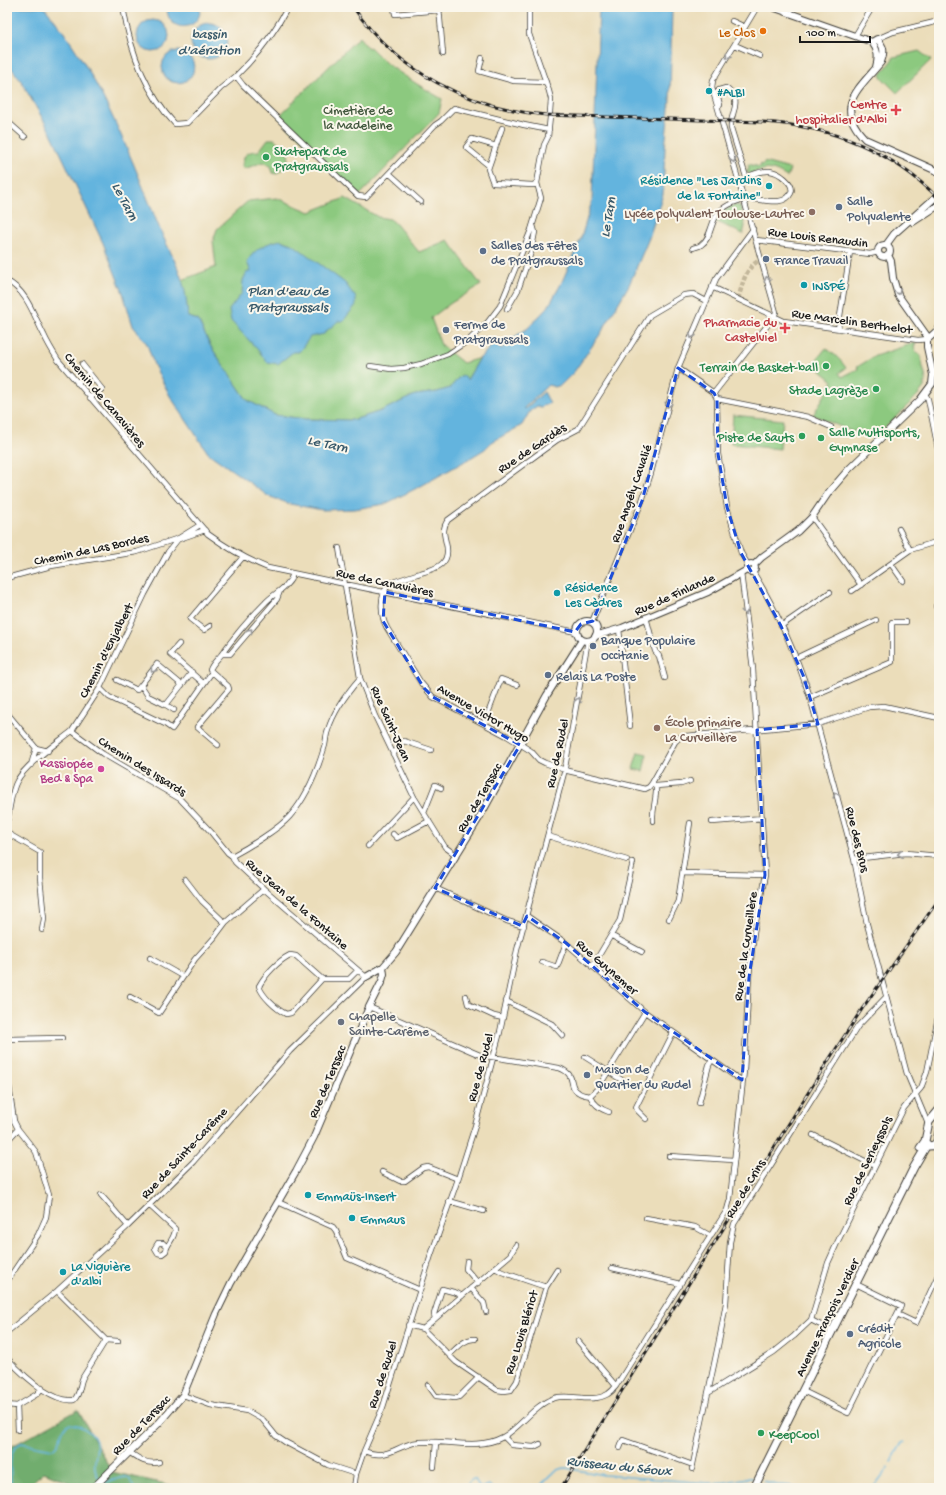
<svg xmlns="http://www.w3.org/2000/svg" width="946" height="1495" font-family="'Gochi Hand',sans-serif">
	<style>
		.green { fill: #8cc97f; stroke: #54724e }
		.forest { fill: #71ad6e; stroke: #466445 }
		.water { fill: #63b4de; stroke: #40687d }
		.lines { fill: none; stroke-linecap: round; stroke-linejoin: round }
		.stream { stroke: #63b4de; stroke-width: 1.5 }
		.street-tunnel { stroke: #c2b69a; stroke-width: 4.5; stroke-dasharray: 4.5 2; stroke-linecap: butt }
		.street-casing { stroke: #3b3934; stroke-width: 6 }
		.secondary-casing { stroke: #3b3934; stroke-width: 8 }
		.primary-casing { stroke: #3b3934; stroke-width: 9 }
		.street { stroke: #fff; stroke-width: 4.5 }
		.secondary { stroke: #fff; stroke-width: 6 }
		.primary { stroke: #fff; stroke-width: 7 }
		.rail-casing { stroke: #1c1c1c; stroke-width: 3 }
		.rail { stroke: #fbf7ec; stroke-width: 1.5; stroke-dasharray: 4.5; stroke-linecap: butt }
		.oneway { stroke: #999 }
		.marked { fill: none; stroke: #1d4ed8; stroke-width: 3; stroke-dasharray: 8 5; stroke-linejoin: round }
		.food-dot { fill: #e8710a; stroke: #fbf7ec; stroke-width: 1.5 }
		.culture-dot { fill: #0f9aa8; stroke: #fbf7ec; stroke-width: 1.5 }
		.health-dot { fill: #e0444e; stroke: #fbf7ec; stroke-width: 1.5 }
		.leisure-dot { fill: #2e9e5b; stroke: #fbf7ec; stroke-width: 1.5 }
		.service-dot { fill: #5c6f8a; stroke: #fbf7ec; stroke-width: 1.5 }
		.education-dot { fill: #8d6e63; stroke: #fbf7ec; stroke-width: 1.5 }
		.hotel-dot { fill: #d1479c; stroke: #fbf7ec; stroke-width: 1.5 }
		.worship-dot { fill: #6b7280; stroke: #fbf7ec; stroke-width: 1.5 }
		.labels { text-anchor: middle; stroke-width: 4; stroke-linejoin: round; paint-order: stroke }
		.food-label { font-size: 13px; fill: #c56008; stroke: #fbf7ec; text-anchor: end }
		.culture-label { font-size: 13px; fill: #0d838f; stroke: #fbf7ec; text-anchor: start }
		.health-label { font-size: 13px; fill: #be3a42; stroke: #fbf7ec; text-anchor: end }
		.park-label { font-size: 13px; fill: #43593f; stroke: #fbf7ec }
		.leisure-label { font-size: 13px; fill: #27864d; stroke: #fbf7ec; text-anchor: start }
		.service-label { font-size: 13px; fill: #4e5e75; stroke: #fbf7ec; text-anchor: start }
		.education-label { font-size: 13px; fill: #785e54; stroke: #fbf7ec; text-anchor: end }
		.street-label { font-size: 13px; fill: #1c1c1c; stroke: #fbf7ec }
		.hotel-label { font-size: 13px; fill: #b23c85; stroke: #fbf7ec; text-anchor: end }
		.worship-label { font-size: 13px; fill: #5b616d; stroke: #fbf7ec; text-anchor: start }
		.water-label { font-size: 14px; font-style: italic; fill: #38596a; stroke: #fbf7ec }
	</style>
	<rect width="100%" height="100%" fill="#fbf7ec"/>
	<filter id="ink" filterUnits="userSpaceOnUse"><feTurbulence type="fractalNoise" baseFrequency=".025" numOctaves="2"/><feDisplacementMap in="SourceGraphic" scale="8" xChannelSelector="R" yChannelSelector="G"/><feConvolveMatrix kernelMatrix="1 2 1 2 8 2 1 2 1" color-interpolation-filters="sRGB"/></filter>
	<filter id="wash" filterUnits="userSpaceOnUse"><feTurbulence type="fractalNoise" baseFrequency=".012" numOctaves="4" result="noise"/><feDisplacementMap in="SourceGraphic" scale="16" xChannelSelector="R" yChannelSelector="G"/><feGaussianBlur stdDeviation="0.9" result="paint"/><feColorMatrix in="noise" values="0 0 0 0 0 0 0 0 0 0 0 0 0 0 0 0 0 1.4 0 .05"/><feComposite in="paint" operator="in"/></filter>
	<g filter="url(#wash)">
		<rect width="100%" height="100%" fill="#ebddba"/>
		<path class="green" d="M359 37 368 48 370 47 387 64 417 84 442 99 439 113 360 195 278 117Z
			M919 51 931 60 897 93 880 76 894 57Z
			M268 139H274C282 145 294 154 286 166 284 169 279 171 276 174L273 173 271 166 263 162 247 168H243L242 165C245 152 247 152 259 151Z
			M764 162 790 169 787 177C770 167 767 168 749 174L746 171 749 170 748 164 760 167 761 164 763 165Z
			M277 198 310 212 345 198 378 217 390 219 395 223 419 252 448 240 481 285 451 303 431 318 441 345 463 363 480 358 467 380 460 376 450 388 437 392 415 395 381 411 353 420 305 419 275 415 247 400 211 347 198 320 188 317 182 280 216 267 213 241 217 229 248 201Z
			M734 205 740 206 745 226 743 234 715 221 721 212Z
			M914 343 916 344 914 346 916 352 920 355 926 379 924 387 918 395 878 435 872 433 870 435 853 432 813 415 833 381 813 364 826 348C835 355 840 359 846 368L839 373 842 377 858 369 857 367 875 356Z
			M733 415 783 420 780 449 731 444Z
			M638 752 647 754 643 771 633 769Z"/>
		<path class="forest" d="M78 1410 112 1472 170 1485 175 1488H82L44 1472 25 1488H7V1449Z"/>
		<path class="water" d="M7 7H44C97 69 127 147 157 222 164 241 176 260 182 280 186 292 187 305 188 317L198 320 211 347 247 400 275 415 305 419 353 420 381 411 415 395 437 392 450 388 460 376H464L467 380 480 358 494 343 502 349 508 341 528 328 548 307 561 284 581 238 592 201 599 7H672L670 99 665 148 663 194 649 238 629 285 601 333 574 372 561 385 555 387 548 385 524 408 525 409 544 392 550 403 541 407 537 406 530 411 522 425 492 442 485 449 467 460 421 486 385 504 355 509 322 510 290 504 268 496 208 453 170 396 154 365 147 344 133 326 123 293 103 243 52 135 21 81 7 62Z
			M167 7H200C203 31 166 35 167 7Z
			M137 36a16 16 0 1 1 32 0a16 16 0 1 1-32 0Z
			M191 41a18 18 0 1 1 36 0a18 18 0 1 1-36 0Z
			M162 67a16 16 0 1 1 32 0a16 16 0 1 1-32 0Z
			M281 240 294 245 345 283 356 298V305L343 321H338C333 327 328 328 324 334L310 337 299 352H293L278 364 267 362 258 350 231 321 229 310 242 293 243 280 247 272H251L247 262C255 248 266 243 281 240Z"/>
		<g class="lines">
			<path class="stream" d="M891 1462 902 1443 905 1442
				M101 1481 105 1482 125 1477 129 1478 134 1488
				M763 1481 777 1485 793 1486 797 1488
				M7 1483 11 1481C11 1469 7 1449 21 1443L53 1449C62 1445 59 1431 67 1425 70 1422 75 1425 79 1426 113 1441 85 1460 99 1478
				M467 1488 469 1482 473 1479H475L479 1487 481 1488 489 1485 493 1488
				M539 1488C546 1479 554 1468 566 1468L604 1475 708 1483 725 1482 748 1478H753
				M873 1488 888 1468"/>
		</g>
	</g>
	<g filter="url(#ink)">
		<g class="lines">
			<path class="street-tunnel" d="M738 299C743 284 744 270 758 261"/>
			<defs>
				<path id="street" d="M123 7C130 50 145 92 175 124L187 123 221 88 236 76
					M288 7C274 33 257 56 236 76L243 85 358 196 366 197 435 125 441 121 454 108 524 125 549 130
					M394 7 395 14 440 10
					M439 7 443 54
					M529 7V34L549 91 551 99 550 113
					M732 21 745 27
					M855 36 870 11 869 7
					M877 39 893 32 939 21
					M735 45 760 56
					M482 58 479 71 514 81 546 82
					M721 119 712 88 713 80 757 7
					M7 121 25 137
					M502 128 488 169 493 183 533 185 537 183
					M488 165 466 147 472 139 496 146
					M389 173 421 202
					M756 240 870 254 878 252
					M693 248C695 247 699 247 701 245 712 238 710 220 720 211 726 205 740 199 748 199 759 198 784 208 791 193 795 183 778 172 770 171 761 170 754 174 746 177L731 128C729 112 745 103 726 88L719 90 717 93 720 105 718 106
					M7 281C27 291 34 316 44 335 48 344 53 352 58 360L208 534C227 548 246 559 268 568L576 632
					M712 287 784 321 918 340 928 339
					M706 301 693 294 684 295 650 315 578 429 557 440 531 459 448 520C442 528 444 534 446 543 452 566 434 569 417 574 408 577 399 580 390 583 379 594 380 615 387 628L421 683 433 697 507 736 531 751 539 760 545 763 568 771 645 789 649 787 652 783 675 742 680 737 685 736 818 724 869 707 884 706 939 718
					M507 309 518 290 531 252 535 232 533 225
					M838 329 850 252
					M82 364 102 389 90 398
					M370 366 391 369 404 368 421 364 448 354 469 340 487 323 500 306 531 230 541 198 537 183 544 145 548 137 550 117
					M678 368 714 393
					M77 383 89 373
					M714 393 774 317 776 312 722 123
					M714 393 717 399 718 454 727 507 741 553 748 565
					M925 394 928 399 939 454
					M717 399 808 417 831 427
					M812 517 861 585
					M899 529 910 550
					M179 539 205 530
					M339 548 360 678 375 716 414 797 445 847 456 855
					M891 564 903 581
					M753 572C777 611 796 654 810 697L854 859 867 924 907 1074 928 1124
					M7 578 51 566 137 552 179 538
					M852 591 910 550 939 541
					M939 602 936 606 939 613
					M646 617 655 651 659 656 665 678
					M592 622 642 501 651 473 678 368 716 279 753 229
					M210 626 204 630 190 619 243 557
					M781 626 830 592
					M619 629 630 726
					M179 644 170 654 203 683
					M222 654H230L277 599 280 591
					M796 658 876 620
					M117 680 137 690 141 685
					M182 685 157 664 141 685 148 696 166 705 192 672
					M100 688 109 697 165 724 172 729 212 672
					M810 697 892 662V622H906
					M166 705 174 710
					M7 713 36 748 48 751
					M484 724 501 679 517 685
					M72 731 103 754 180 799 211 832 228 853 232 856
					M218 745 197 727 229 689 228 686 210 670C212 664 217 660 221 655 234 637 249 619 265 603 274 593 289 587 293 574
					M393 754C398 750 399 744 404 741L431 750
					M31 765 36 748
					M652 783 656 786C657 798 652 809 653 821
					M656 786 681 784 690 781
					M424 813 435 785 441 788
					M7 821C10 809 11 791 17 781 26 764 56 744 72 731L100 688 145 594 168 552 179 538 200 525
					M712 822 763 818
					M7 833 40 852V878L44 919 42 930
					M393 834 397 838 429 821
					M548 836 627 860
					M368 846 414 797
					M854 859 906 853 939 856
					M683 873 765 875
					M185 879 202 901 225 923
					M435 888 507 921 524 926
					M527 916 566 943 645 1012 736 1077 742 1080
					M669 919 678 901 690 823
					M612 936 642 952
					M150 958 182 976
					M542 962 557 967 566 943
					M592 967 620 920 633 862
					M322 979 291 1013 286 1014C276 1009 262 996 259 986 265 975 278 961 290 955L296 956 322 979H349L358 970
					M466 996 468 1004 494 1016 503 1018
					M130 997 159 1013 195 959 214 938 226 922 264 889
					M506 1001 552 1024 563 1036
					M369 1007 480 1055 559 1068C578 1075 567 1086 578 1092 581 1095 586 1095 590 1096L598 1088 645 1012
					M7 1039 62 1038
					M585 1057 625 1082
					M7 1072 14 1121 18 1129 36 1152 49 1195 46 1217 38 1235 7 1281
					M590 1096C594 1105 600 1109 609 1112
					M699 1103 709 1065 712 1060
					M646 1119 637 1110 636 1107 673 1033
					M813 1135 875 1166
					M7 1141 18 1129
					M937 1144 936 1153 939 1167
					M669 1156 734 1160
					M382 1172 400 1181H405L423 1168 428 1167 458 1179
					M101 1195 128 1226
					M449 1201 484 1211
					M278 1202 333 1227 336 1231 347 1258 420 1290
					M149 1205 175 1229C175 1239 167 1243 166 1251L162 1254 158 1253 155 1248 158 1243H163L167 1247
					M646 1218 695 1227 711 1236
					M467 1261 466 1269 478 1283
					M495 1268 502 1272 546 1287
					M612 1268 677 1283 680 1286
					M471 1288 484 1303 486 1312
					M57 1291 106 1340
					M897 1314 916 1323 939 1273
					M435 1319 434 1314 442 1289 457 1293 462 1296
					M811 1320 832 1331
					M408 1325 423 1329 456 1362 497 1390 504 1391 511 1390 517 1381 546 1287 557 1270
					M423 1329 510 1255 516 1245
					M7 1332 57 1291 128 1226 193 1162 290 1051 366 977 264 889 235 862 232 856C247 848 279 829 290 816 307 797 318 769 325 745 326 740 326 735 328 730 334 710 347 693 360 678
					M578 1341 616 1386
					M449 1355C456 1349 465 1338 475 1339
					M7 1358C22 1374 51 1403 74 1400 81 1393 79 1385 83 1377L106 1340 118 1341
					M428 1385 436 1396 455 1398 459 1397 479 1377
					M803 1391 848 1413 850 1409 901 1306 856 1284
					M708 1393 774 1352 794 1336 811 1320 828 1263 837 1243 904 1108 921 1088 927 1072 939 1012
					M183 1395 210 1405 247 1411 263 1420 276 1436 285 1442 328 1465 356 1474
					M7 1405 17 1406 37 1394 42 1388
					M17 1406 18 1430
					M504 1437 512 1445 534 1447 540 1444
					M620 1448 623 1440 693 1465
					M364 1451C385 1460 394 1448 413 1443 441 1437 475 1452 503 1437 521 1427 534 1405 554 1398 571 1393 591 1404 608 1394 611 1392 614 1389 616 1386L727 1210 730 1199 744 1071 749 977 754 932 765 875 753 669 741 573
					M129 1452C139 1459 147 1465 159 1462
					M434 1467 436 1443
					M692 1469 720 1336 726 1303 730 1242 734 1224 858 1026 886 997
					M354 1488 356 1474 364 1451 383 1407 431 1255 458 1179 475 1126 500 1032 517 950 564 773 588 640"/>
				<path id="secondary" d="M775 8 872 42
					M872 42 877 39C884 46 885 52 881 62 859 89 833 106 865 139L939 172
					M872 42C878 50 879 57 876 67
					M913 222 939 205
					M878 251a6 6 0 1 1 12 0a6 6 0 1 1-12 0Z
					M886 245 894 234 939 194
					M928 339 939 329
					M747 568a4 4 0 1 1 8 0a4 4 0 1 1-8 0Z
					M754 565 762 557 798 531 812 517 829 492 848 470 920 400 932 384 933 375 927 347V336L898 295 893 278 891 261 888 255
					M577 631a10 10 0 1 1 20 0a10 10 0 1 1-20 0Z
					M595 636 622 628 708 592 747 570
					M366 977 383 967
					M93 1488 159 1423 183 1395 216 1314 231 1283 296 1171 314 1137 369 1007 382 981 384 974 383 967 396 952 478 820 547 695 582 640"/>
				<path id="primary" d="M926 1143 929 1146C939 1146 937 1138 939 1131
					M920 1148 925 1141 929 1122 939 1110
					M755 1488 756 1484 914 1167 927 1145"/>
			</defs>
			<use href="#street" class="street-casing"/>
			<use href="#secondary" class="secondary-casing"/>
			<use href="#primary" class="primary-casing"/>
			<use href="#street" class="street"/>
			<use href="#secondary" class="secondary"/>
			<use href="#primary" class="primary"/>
			<defs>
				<path id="rail" d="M353 7C398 72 468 108 546 115L762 122C831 126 890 149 939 199
					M561 1488 828 1061 862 1009 939 899"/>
			</defs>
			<use href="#rail" class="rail-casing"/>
			<use href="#rail" class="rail"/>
		</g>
		<defs><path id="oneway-chevron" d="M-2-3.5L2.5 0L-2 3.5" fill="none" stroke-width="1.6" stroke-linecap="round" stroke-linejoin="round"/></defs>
		<g class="oneway">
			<use href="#oneway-chevron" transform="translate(728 56) rotate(124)"/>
			<use href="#oneway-chevron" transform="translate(733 160) rotate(74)"/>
			<use href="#oneway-chevron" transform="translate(767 279) rotate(-106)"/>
			<use href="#oneway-chevron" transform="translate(898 292) rotate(69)"/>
			<use href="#oneway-chevron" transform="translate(692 336) rotate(113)"/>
			<use href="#oneway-chevron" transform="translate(668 405) rotate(104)"/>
			<use href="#oneway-chevron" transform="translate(615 569) rotate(112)"/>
			<use href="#oneway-chevron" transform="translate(745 612) rotate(83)"/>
			<use href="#oneway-chevron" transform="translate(250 631) rotate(-49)"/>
			<use href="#oneway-chevron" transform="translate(153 670) rotate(127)"/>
			<use href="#oneway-chevron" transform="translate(805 682) rotate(-109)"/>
			<use href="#oneway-chevron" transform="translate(578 700) rotate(-80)"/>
			<use href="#oneway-chevron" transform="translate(836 795) rotate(-106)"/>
			<use href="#oneway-chevron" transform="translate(900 854) rotate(172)"/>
			<use href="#oneway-chevron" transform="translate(471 904) rotate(25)"/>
		</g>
	</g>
	<path class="marked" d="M678 368 714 393 717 399 718 454 727 507 741 553 781 626 803 675 818 724 757 730 765 875 749 977 742 1080 645 1012 566 943 527 916 522 926 435 888 520 745 433 697 424 688 383 621 385 592 575 632 581 624 593 621 642 501Z"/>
	<circle class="food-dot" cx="763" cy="31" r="4"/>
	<g class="culture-dot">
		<circle cx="709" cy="91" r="4"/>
		<circle cx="769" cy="186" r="4"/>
		<circle cx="804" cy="285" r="4"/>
		<circle cx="557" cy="593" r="4"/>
		<circle cx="308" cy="1195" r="4"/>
		<circle cx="352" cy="1218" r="4"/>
		<circle cx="63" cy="1272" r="4"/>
	</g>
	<g class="health-dot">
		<path d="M894 104h4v4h4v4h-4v4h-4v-4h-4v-4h4z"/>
		<path d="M783 322h4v4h4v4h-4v4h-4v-4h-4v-4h4z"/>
	</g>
	<g class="leisure-dot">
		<circle cx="266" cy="157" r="4"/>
		<circle cx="826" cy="366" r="4"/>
		<circle cx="876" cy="389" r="4"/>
		<circle cx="802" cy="436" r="4"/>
		<circle cx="821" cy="438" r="4"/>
		<circle cx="761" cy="1433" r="4"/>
	</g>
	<g class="service-dot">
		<circle cx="839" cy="207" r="4"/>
		<circle cx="483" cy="251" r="4"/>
		<circle cx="766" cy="259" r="4"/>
		<circle cx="446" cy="330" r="4"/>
		<circle cx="593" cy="646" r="4"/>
		<circle cx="548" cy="675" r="4"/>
		<circle cx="587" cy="1075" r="4"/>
		<circle cx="850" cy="1334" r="4"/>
	</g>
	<g class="education-dot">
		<circle cx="812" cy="212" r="4"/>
		<circle cx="657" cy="728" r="4"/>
	</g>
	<circle class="hotel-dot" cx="101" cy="769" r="4"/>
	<circle class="worship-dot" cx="341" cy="1022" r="4"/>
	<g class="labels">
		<g class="food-label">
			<text x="755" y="36">Le Clos</text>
		</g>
		<g class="culture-label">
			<text x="717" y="96">#ALBI</text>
			<text x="761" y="184" text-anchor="end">Résidence "Les Jardins<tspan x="761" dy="15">de la Fontaine"</tspan></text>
			<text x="812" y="290">INSPÉ</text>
			<text x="565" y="591">Résidence<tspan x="565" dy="15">Les Cèdres</tspan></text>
			<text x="316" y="1200">Emmaüs-Insert</text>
			<text x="360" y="1223">Emmaus</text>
			<text x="71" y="1270">La Viguière<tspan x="71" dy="15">d'albi</tspan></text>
		</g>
		<g class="health-label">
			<text x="887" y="108">Centre<tspan x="887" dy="15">hospitalier d'Albi</tspan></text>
			<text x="777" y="326">Pharmacie du<tspan x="777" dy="15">Castelviel</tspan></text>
		</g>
		<g class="park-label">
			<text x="358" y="114">Cimetière de<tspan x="358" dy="15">la Madeleine</tspan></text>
		</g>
		<g class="leisure-label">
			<text x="274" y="155">Skatepark de<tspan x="274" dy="15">Pratgraussals</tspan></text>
			<text x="818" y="371" text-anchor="end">Terrain de Basket-ball</text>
			<text x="868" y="394" text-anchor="end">Stade Lagrèze</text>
			<text x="829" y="436">Salle Multisports,<tspan x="829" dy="15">Gymnase</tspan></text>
			<text x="794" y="441" text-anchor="end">Piste de Sauts</text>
			<text x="769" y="1438">KeepCool</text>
		</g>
		<g class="service-label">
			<text x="847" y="205">Salle<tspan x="847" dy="15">Polyvalente</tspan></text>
			<text x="491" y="249">Salles des Fêtes<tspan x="491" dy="15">de Pratgraussals</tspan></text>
			<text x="774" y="264">France Travail</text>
			<text x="454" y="328">Ferme de<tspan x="454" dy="15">Pratgraussals</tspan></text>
			<text x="601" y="644">Banque Populaire<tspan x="601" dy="15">Occitanie</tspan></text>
			<text x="556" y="680">Relais La Poste</text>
			<text x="595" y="1073">Maison de<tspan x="595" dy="15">Quartier du Rudel</tspan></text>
			<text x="858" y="1332">Crédit<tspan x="858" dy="15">Agricole</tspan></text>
		</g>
		<g class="education-label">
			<text x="804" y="217">Lycée polyvalent Toulouse-Lautrec</text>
			<text x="665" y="726" text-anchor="start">École primaire<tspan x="665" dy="15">La Curveillère</tspan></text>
		</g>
		<g class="street-label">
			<text transform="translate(818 236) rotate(7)" y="5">Rue Louis Renaudin</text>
			<text transform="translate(852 320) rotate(8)" y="5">Rue Marcelin Berthelot</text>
			<text transform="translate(106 399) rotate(50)" y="5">Chemin de Canavières</text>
			<text transform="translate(531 447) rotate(-34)" y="5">Rue de Gardès</text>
			<text transform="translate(630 493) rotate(-71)" y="5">Rue Angély Cavalié</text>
			<text transform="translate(91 548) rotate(-12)" y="5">Chemin de Las Bordes</text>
			<text transform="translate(385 581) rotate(12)" y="5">Rue de Canavières</text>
			<text transform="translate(674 593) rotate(-24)" y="5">Rue de Finlande</text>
			<text transform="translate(105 650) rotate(-63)" y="5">Chemin d'Enjalbert</text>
			<text transform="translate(484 712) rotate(30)" y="5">Avenue Victor Hugo</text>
			<text transform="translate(392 723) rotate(66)" y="5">Rue Saint-Jean</text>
			<text transform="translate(556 753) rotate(-78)" y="5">Rue de Rudel</text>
			<text transform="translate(143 765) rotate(32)" y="5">Chemin des Issards</text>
			<text transform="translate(478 797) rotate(-60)" y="5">Rue de Terssac</text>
			<text transform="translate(859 839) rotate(76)" y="5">Rue des Brus</text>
			<text transform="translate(298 903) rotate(41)" y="5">Rue Jean de la Fontaine</text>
			<text transform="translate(744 946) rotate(-82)" y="5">Rue de la Curveillère</text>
			<text transform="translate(608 966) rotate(41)" y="5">Rue Guynemer</text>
			<text transform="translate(479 1067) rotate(-75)" y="5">Rue de Rudel</text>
			<text transform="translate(326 1081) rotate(-67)" y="5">Rue de Terssac</text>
			<text transform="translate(183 1152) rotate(-47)" y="5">Rue de Sainte-Carême</text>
			<text transform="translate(866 1160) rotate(-64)" y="5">Rue de Serieyssols</text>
			<text transform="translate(744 1188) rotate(-59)" y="5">Rue de Crins</text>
			<text transform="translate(826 1317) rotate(-64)" y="5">Avenue François Verdier</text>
			<text transform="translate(520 1332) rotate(-73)" y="5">Rue Louis Blériot</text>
			<text transform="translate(381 1374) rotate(-72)" y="5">Rue de Rudel</text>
			<text transform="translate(140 1424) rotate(-46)" y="5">Rue de Terssac</text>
		</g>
		<g class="hotel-label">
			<text x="93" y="767">Kassiopée<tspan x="93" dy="15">Bed &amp; Spa</tspan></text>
		</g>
		<g class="worship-label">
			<text x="349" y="1020">Chapelle<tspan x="349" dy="15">Sainte-Carême</tspan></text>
		</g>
		<g class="water-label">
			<text x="209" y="38">bassin<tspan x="209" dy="16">d'aération</tspan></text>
			<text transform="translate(126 201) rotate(63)" y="5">Le Tarn</text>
			<text transform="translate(607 217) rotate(-80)" y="5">Le Tarn</text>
			<text x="288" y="295">Plan d'eau de<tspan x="288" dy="16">Pratgraussals</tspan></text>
			<text transform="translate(328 443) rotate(13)" y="5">Le Tarn</text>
			<text transform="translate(619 1465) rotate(6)" y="5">Ruisseau du Séoux</text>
		</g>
	</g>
	<rect width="946" height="1495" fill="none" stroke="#fbf7ec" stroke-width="24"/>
	<path d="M800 36v6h70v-6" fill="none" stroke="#1c1c1c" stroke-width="2"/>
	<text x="806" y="36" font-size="12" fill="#1c1c1c" stroke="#fbf7ec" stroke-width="3" paint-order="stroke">100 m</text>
</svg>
